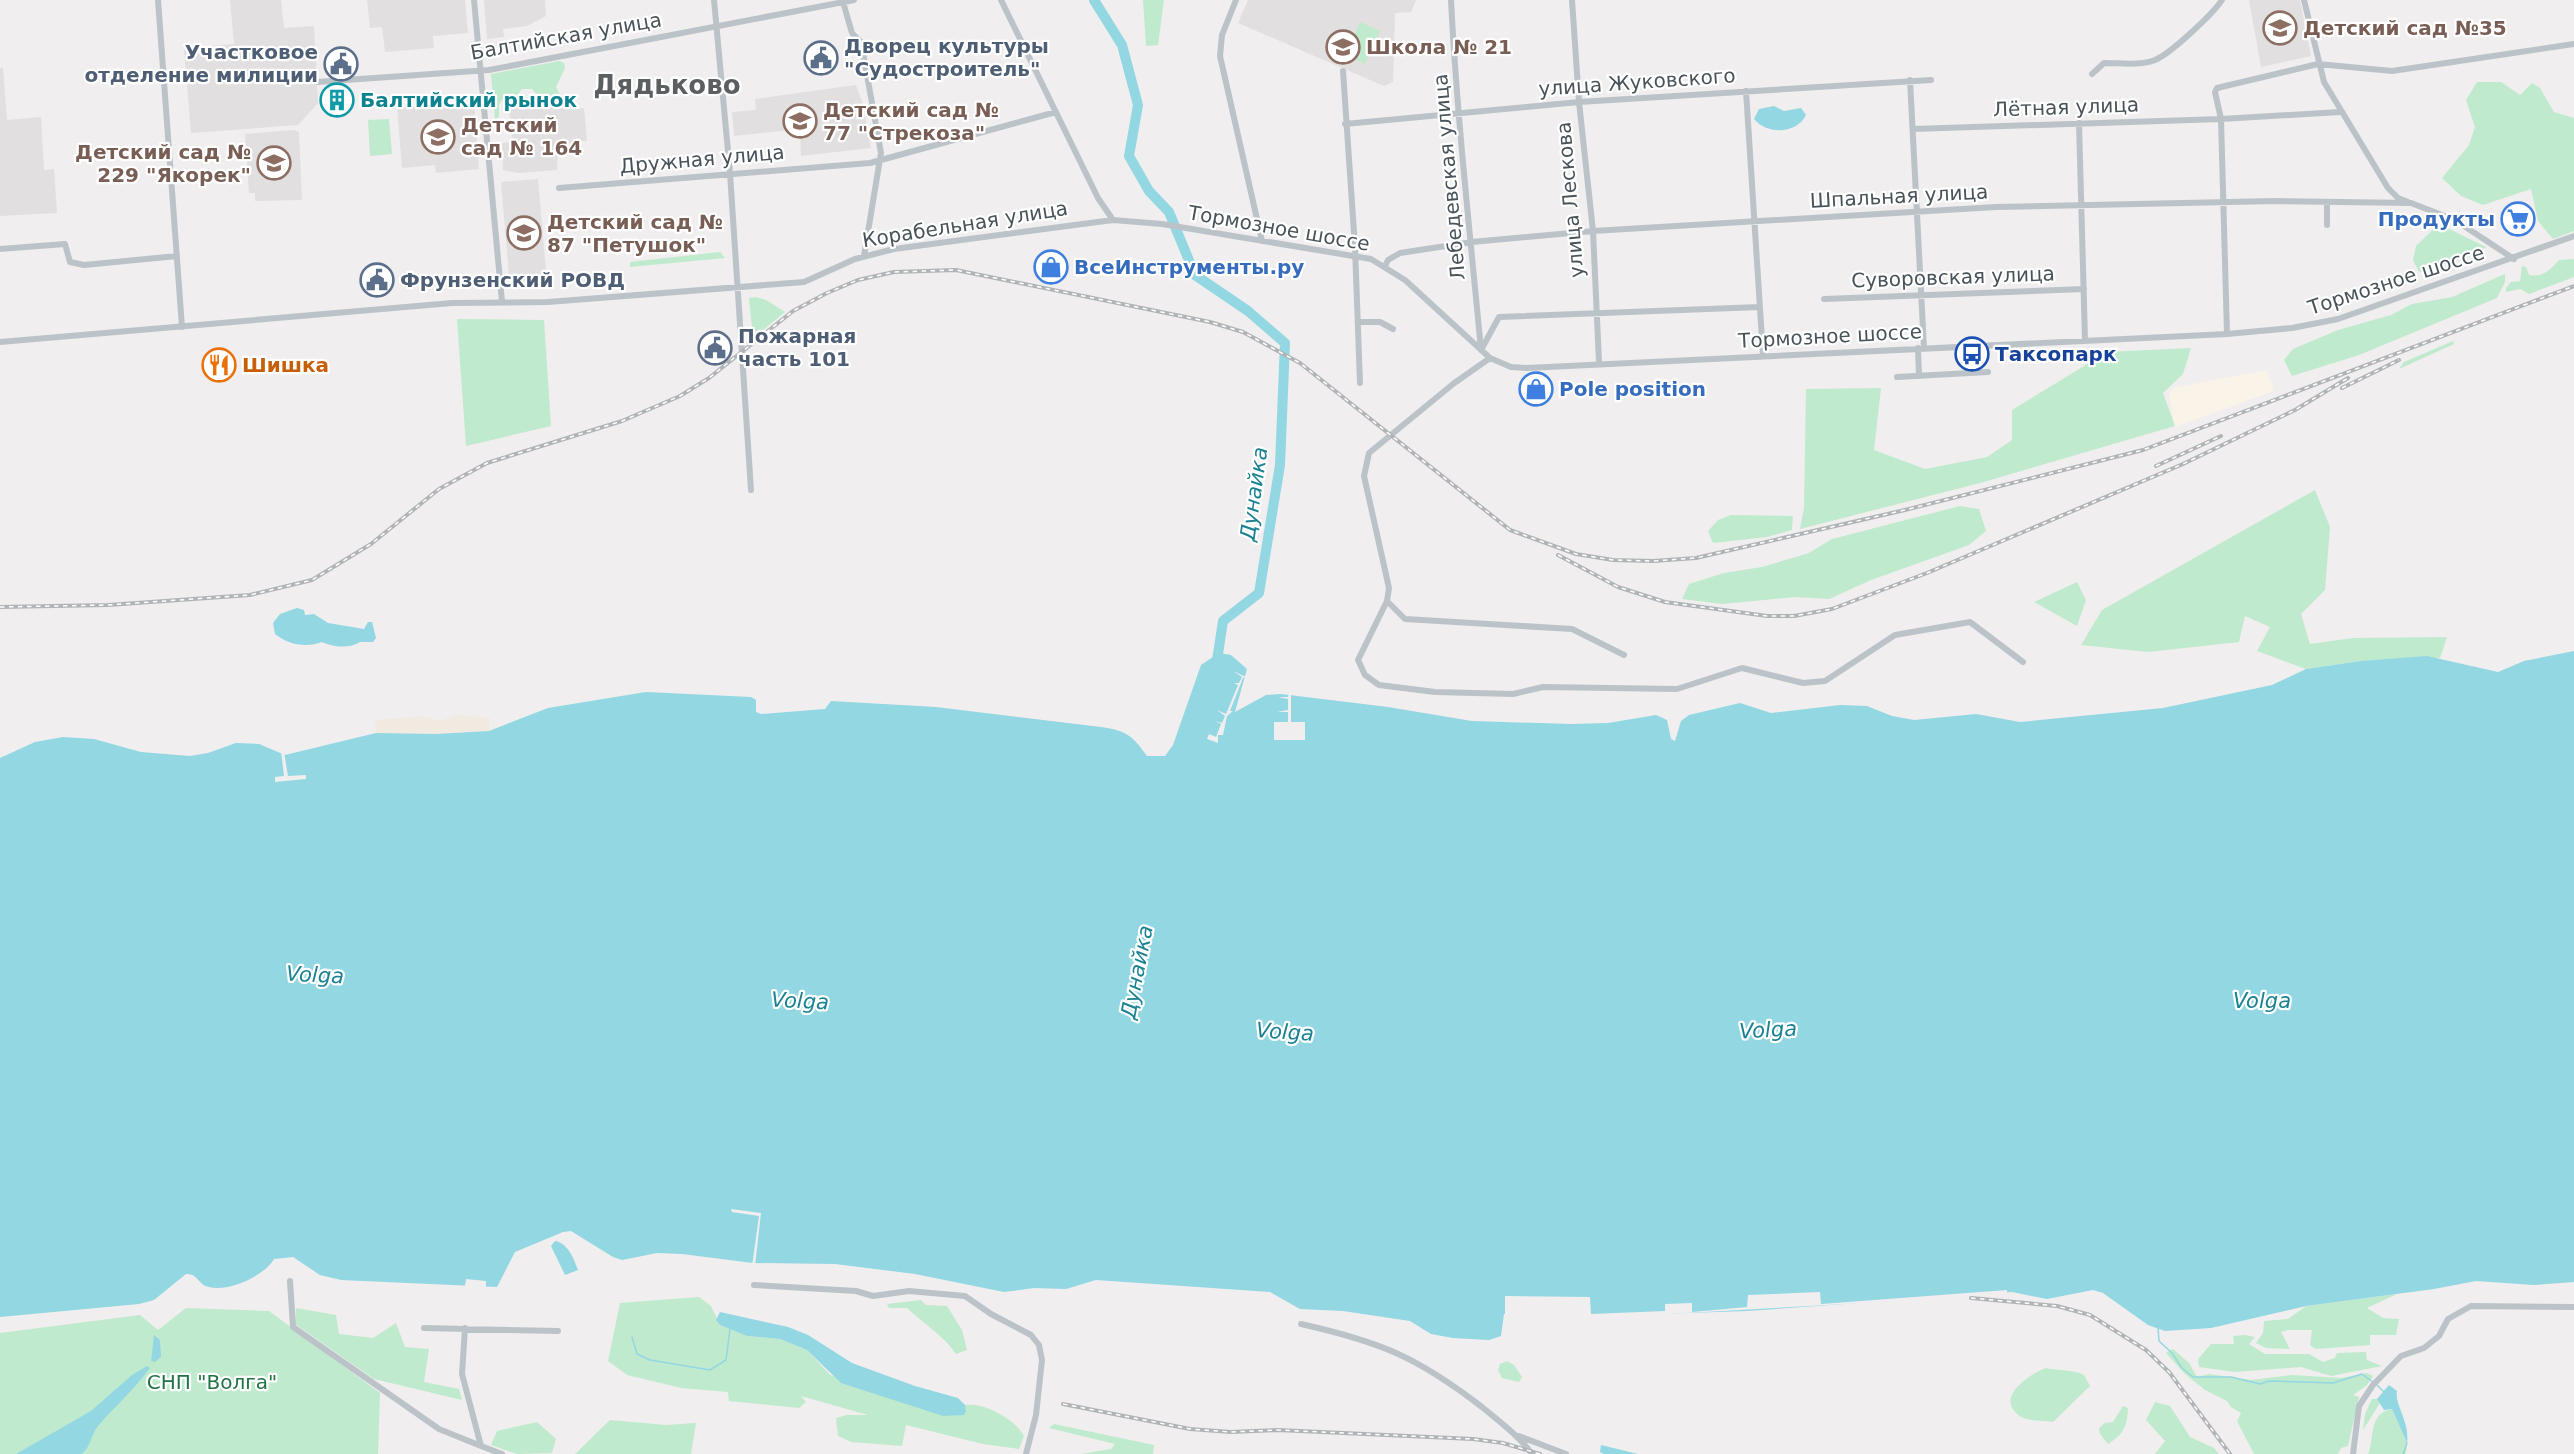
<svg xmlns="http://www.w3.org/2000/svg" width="2574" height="1454" font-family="'DejaVu Sans',sans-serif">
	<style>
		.commercial { fill: #faf3e8 }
		.education { fill: #e1dfdf }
		.green { fill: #c0eacd }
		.sand { fill: #f0eae0 }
		.water { fill: #92d7e2 }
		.pier { fill: #f0eeee }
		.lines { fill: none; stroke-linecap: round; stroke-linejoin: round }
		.stream { stroke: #92d7e2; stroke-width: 1.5 }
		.river { stroke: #92d7e2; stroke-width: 10 }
		.minor { stroke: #bbc3c9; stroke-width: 6 }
		.rail-casing { stroke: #b1b4b7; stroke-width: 4 }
		.rail { stroke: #fff; stroke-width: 1.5; stroke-dasharray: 4.5; stroke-linecap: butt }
		.labels { text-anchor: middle; stroke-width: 4.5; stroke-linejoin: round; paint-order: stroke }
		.education-label { font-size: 20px; font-weight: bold; fill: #785e54; stroke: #fff; text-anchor: start }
		.street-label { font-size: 20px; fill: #485259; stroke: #fff }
		.service-label { font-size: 20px; font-weight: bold; fill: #4e5e75; stroke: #fff; text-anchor: start }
		.culture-label { font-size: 20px; font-weight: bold; fill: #0d838f; stroke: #fff; text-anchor: start }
		.shop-label { font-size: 20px; font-weight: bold; fill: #366cbe; stroke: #fff; text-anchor: start }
		.transit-label { font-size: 20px; font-weight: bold; fill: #164399; stroke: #fff; text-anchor: start }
		.food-label { font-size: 20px; font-weight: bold; fill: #c56008; stroke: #fff; text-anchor: start }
		.park-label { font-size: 20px; fill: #217244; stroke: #fff }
		.water-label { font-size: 21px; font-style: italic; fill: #1a8192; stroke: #fff }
		.district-label { font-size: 26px; font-weight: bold; fill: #5b5f62; stroke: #fff }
	</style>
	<rect width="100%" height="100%" fill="#f0eeee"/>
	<path class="commercial" d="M2267 370 2274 391 2175 427 2169 396 2172 388Z"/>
	<path class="education" d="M230 0H281L284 28 314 26 318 103 298 125 191 133 184 48 234 44Z
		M367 0H465L468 33 433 36 434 48 385 52 382 27 370 28Z
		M484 0H545L546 16 527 26 503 29 504 37 487 39Z
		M1248 0H1416L1411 12 1395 13 1393 82 1384 86 1238 23Z
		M2249 0H2300L2311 56 2261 67Z
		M0 68H3L7 120 41 117 44 170 54 169 57 213 0 216Z
		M856 85 863 104 871 148 801 156 800 129 734 136 732 112 756 110 755 99Z
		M474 102 479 169 436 173 435 165 402 168 397 108Z
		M568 103 578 109 584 108 587 141 572 142 558 149 557 170 518 173 503 170 502 143 512 142 509 108Z
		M294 130 299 132 302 200 255 201V193H249L245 134Z
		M538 179 547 284 510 287 501 182Z"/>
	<path class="green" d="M1143 0H1164L1158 45 1146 46Z
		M1360 22 1380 31 1365 64 1345 55Z
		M559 61 564 63 565 68 556 87 560 95V101C549 103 539 98 532 89H522L516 97 510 99 505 96 499 104V117L495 120 491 74Z
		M2477 82H2501L2520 95 2532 83 2540 88 2554 112 2574 118V231L2553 239 2538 221 2531 189 2483 205 2461 196 2442 178 2469 145 2475 127 2466 100Z
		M389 119 392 154 370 156 368 120Z
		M2439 224 2486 247 2475 255 2419 272 2413 260 2416 246Z
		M720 252 725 258 630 267V262Z
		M2574 259V277L2529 294 2520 289 2506 292V288L2511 282 2520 281 2522 266 2526 267 2529 275C2543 278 2551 269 2559 260Z
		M2505 274V282L2497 298 2359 355 2292 376 2284 360 2293 349 2338 330 2391 315 2412 304 2452 297Z
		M756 297 766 300 785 312 753 338 749 298Z
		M457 319 544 320 551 426 466 446Z
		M2453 341 2454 344 2399 369 2404 362Z
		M2191 348 2183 374 2163 393 2175 426 1980 483 1800 529 1804 508 1806 389 1881 388 1874 450 1925 469 1987 457 2012 440V410L2107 352Z
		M2315 490 2330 527 2325 590 2301 614 2310 644 2353 638 2447 637 2440 658 2361 661 2306 669 2257 651 2270 627 2245 616 2239 642 2148 652 2081 645 2102 610Z
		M1960 506 1979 509 1986 531 1969 545 1871 580 1829 599 1795 597 1722 604 1682 599 1689 584 1724 573 1762 567 1809 553 1832 539Z
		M1731 515 1793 516 1792 530 1767 537 1713 543 1708 531 1718 520Z
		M2077 582 2086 600 2077 626 2034 602Z
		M2397 1294 2367 1308 2383 1318 2399 1319 2396 1335H2370V1345L2316 1349 2310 1345 2312 1330H2287L2281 1332 2290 1349 2266 1348 2256 1343 2263 1333 2264 1321 2288 1319 2306 1306Z
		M699 1297 711 1306 720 1325 747 1336 780 1339 807 1350 830 1375 966 1411 965 1405C984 1402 1015 1419 1024 1436L1019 1449 983 1444 906 1425 902 1446 851 1442 838 1436 836 1418 847 1415H868L801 1396 806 1402 799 1408 729 1401 728 1392 681 1388 627 1375 608 1361 620 1303Z
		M921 1300 926 1305 947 1306 962 1330 967 1350 956 1354C944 1336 923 1323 907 1308H889L887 1304Z
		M186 1308 269 1311 380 1393 378 1454H0V1333L140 1315 158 1330Z
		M296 1308 336 1315 339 1334 373 1338 396 1323 405 1347 429 1349 424 1382 459 1389 462 1400 374 1379 295 1324Z
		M2245 1335 2255 1337 2249 1344 2265 1354H2309L2323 1362 2335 1358 2337 1353 2366 1352 2367 1360 2382 1366 2331 1376 2301 1367 2235 1372 2199 1367 2198 1359 2211 1344H2234L2233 1336Z
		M2173 1349 2189 1363 2197 1377 2209 1374 2251 1380 2292 1375 2341 1378 2367 1373 2373 1376 2367 1385 2353 1395 2359 1397 2348 1446 2341 1448 2338 1454H2254L2237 1421 2241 1413 2231 1407 2227 1401 2205 1390 2185 1374 2166 1353Z
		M1507 1361 1514 1365 1522 1377 1519 1382 1502 1378 1498 1370 1500 1364Z
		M2046 1368C2060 1371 2071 1369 2084 1375L2090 1386 2053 1422C2042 1420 2025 1422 2017 1414 1996 1396 2031 1373 2046 1368Z
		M2372 1399H2377L2380 1403 2363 1430 2365 1414Z
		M2155 1402 2170 1406 2190 1437 2214 1448 2219 1454H2155L2165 1441 2146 1420Z
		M2123 1406 2128 1408C2127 1426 2124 1434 2108 1444L2100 1434 2099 1428 2105 1423 2113 1422Z
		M2392 1409 2407 1443 2406 1454H2368C2375 1438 2368 1413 2392 1409Z
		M610 1420 666 1425 696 1423 691 1454H575Z
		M537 1422 556 1439 552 1453 517 1454 491 1445 497 1431Z
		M1054 1424 1154 1445 1153 1454H1081L1111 1449 1115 1444 1049 1428Z"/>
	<path class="sand" d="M457 715 490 718 489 731 435 734 376 733 375 720 424 716 440 721Z"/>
	<path class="water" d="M1774 106 1784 111 1801 108 1806 115C1797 134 1767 135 1754 119L1759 109Z
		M297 608 304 610 305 615 314 614 328 623 364 629 368 622H372L376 638 373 642H360C350 649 332 647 322 642 306 648 289 645 275 634L273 623 280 614Z
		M2574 651V1282L2534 1285 2476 1281 2434 1289 2306 1306 2211 1328 2165 1331 2148 1325 2103 1293 2093 1290 2047 1299 2012 1292 1747 1311 1657 1314H1504L1501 1336 1489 1340 1453 1338 1431 1334 1410 1321 1343 1311 1300 1309 1270 1292 1096 1280 1066 1289 1034 1288 1004 1292 915 1274 835 1264 753 1263 682 1254 657 1253 622 1260 613 1257 571 1231 563 1232 515 1252 497 1287 341 1280 320 1275 293 1257 274 1259C264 1276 229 1292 209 1287 198 1285 198 1273 186 1274L154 1300 139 1304 0 1317V758L35 742 63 737 94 739 141 752 190 756 208 753 236 743 259 744 285 755 376 733 435 734 489 731 548 708 646 692 751 697 756 700V712L761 714 825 709 831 701 936 707 1101 727C1127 731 1132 735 1147 756H1165L1173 745 1201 665 1219 653 1231 655 1247 669 1235 712 1266 695 1281 694 1388 707 1472 721 1571 724 1608 723 1656 715 1667 720 1671 739 1675 741 1681 721 1689 715 1740 703 1771 713 1840 705 1867 706 1892 716 1914 720 1976 714 2020 722 2163 708 2272 685 2306 669 2361 661 2427 656 2498 672 2524 661Z
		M555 1241C568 1243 574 1259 578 1270L565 1275 551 1246Z
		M720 1312 788 1327 808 1335 852 1363 915 1386 958 1398 965 1405 966 1411 964 1415 943 1416 841 1383 807 1350 780 1339 747 1336 720 1325 716 1320Z
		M154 1335 160 1340 161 1357 155 1362 151 1361Z
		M147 1366 150 1368C134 1390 115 1406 98 1426 91 1434 91 1448 81 1454H16L91 1411 132 1375Z
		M2389 1385 2397 1391C2394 1404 2410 1421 2407 1443L2392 1409 2384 1410 2377 1399Z
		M1601 1445 1638 1454H1604L1600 1452Z"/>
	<path class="pier" d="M1233 671 1246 677 1243 678 1230 711H1233L1227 716 1223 735H1218V743L1207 739 1209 734 1216 737 1221 724 1215 721 1222 723 1225 716 1217 710 1226 714 1238 685 1234 683H1239L1242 677Z
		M1289 692 1291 693V722H1305V740H1274V722H1288V712H1277L1288 710V699L1278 697H1288Z
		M281 751 284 752 288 776 306 775V779L275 782V777L284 776Z
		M731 1209 761 1213 755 1266H752L759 1216 732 1212Z
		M466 1279 486 1281V1287L465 1286Z
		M2007 1290V1295L1579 1319 1505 1316V1296L1590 1297 1591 1314 1665 1311V1304L1692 1303V1312L1747 1307 1748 1295 1820 1292 1821 1304Z"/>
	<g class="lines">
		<path class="stream" d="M2158 1328 2159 1341 2172 1353 2182 1368 2193 1377H2231L2260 1384 2269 1381 2333 1383 2362 1374 2373 1382
			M632 1337 637 1354 650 1360 710 1370 726 1360 730 1329
			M2377 1385 2384 1392
			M2403 1454 2407 1443"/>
		<path class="river" d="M1094 0 1122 45 1138 105 1129 156 1149 191 1169 212 1195 275 1248 311 1285 343 1280 465 1259 593 1223 621 1216 667"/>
		<path class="minor" d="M158 0 182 327
			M474 0 502 302
			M714 0 730 173 751 490
			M1001 0 1098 198 1113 220
			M1236 0 1222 35 1220 56 1262 241
			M1451 0C1457 117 1470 233 1481 350
			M1572 0 1579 102 1593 231 1599 362
			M2304 0 2324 82 2388 188 2398 198 2408 202
			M843 2 852 33 861 42 881 153 864 256
			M1343 71 1355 247 1360 383
			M2092 74 2104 63C2120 63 2140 66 2155 60 2170 54 2213 14 2222 0
			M1910 80 1924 348
			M317 82 489 70 854 0
			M1746 91 1763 355
			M2079 123 2085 340
			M1345 124 1579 102 1931 80
			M1913 129 2221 119 2340 112
			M559 188 870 163 1056 112
			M2327 225V204
			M0 249 65 244 70 262 84 265 177 256
			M1385 266 1388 260 1400 253 1472 242 1593 231 1996 207 2276 201 2411 203 2455 220 2514 259
			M1824 299 2084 289
			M1359 322H1380L1393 329
			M2227 334 2221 119 2215 92 2217 88 2318 64 2392 71 2574 44
			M0 342 452 303 548 302 804 282 855 259 894 249 1113 220 1162 224 1371 259 1405 280 1490 358 1511 367 1527 368 2227 334 2292 328 2338 319 2574 236
			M1918 348 1919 376
			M1481 350 1499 317 1760 307
			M1490 358 1453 384 1369 453 1364 476 1389 588 1387 601 1358 660 1365 675 1379 685 1435 692 1513 694 1543 687 1677 689 1742 668 1803 683 1825 681 1895 635 1970 622 2023 662
			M1897 377 1988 372
			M1387 601 1405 619 1572 629 1624 655
			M290 1281 293 1327 439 1429 481 1446
			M754 1285 856 1291 873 1296 909 1291 965 1296 991 1314 1031 1335 1039 1345 1042 1360 1036 1415 1026 1454
			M1301 1324C1381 1342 1417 1357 1482 1407 1500 1422 1518 1435 1532 1454
			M424 1328 558 1331
			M465 1328 462 1374 481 1446 502 1454
			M1519 1436 1566 1454
			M2353 1454 2359 1406 2373 1385 2401 1356 2424 1348 2439 1336 2448 1319 2471 1306 2574 1307"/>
		<defs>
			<path id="rail" d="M2342 388 2399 360
				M2156 466 2221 436
				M1558 555 1618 587 1665 602 1767 616H1794L1832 609 1927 573 2183 464 2295 410 2348 378
				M0 607 108 605 250 595 312 580 371 544 439 489 487 463 622 421 680 396 709 378 793 311 827 293 858 280 894 272 956 270 1210 322 1243 332 1300 363 1510 530 1576 554 1613 560 1653 561 1696 558 1905 510 2143 450 2574 286
				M1971 1298 2057 1306 2090 1315 2146 1350 2169 1372 2230 1454
				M1063 1404 1190 1429 1231 1432 1278 1430 1473 1439 1503 1443 1540 1454"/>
		</defs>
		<use href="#rail" class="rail-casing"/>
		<use href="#rail" class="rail"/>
	</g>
	<defs>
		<symbol id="school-ring" viewBox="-11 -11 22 22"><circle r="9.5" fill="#fff" stroke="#8d6e63" stroke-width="1.5"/><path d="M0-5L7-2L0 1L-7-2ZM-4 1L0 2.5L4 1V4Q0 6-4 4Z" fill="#8d6e63"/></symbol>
		<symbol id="civic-ring" viewBox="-11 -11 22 22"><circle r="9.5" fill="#fff" stroke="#5c6f8a" stroke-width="1.5"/><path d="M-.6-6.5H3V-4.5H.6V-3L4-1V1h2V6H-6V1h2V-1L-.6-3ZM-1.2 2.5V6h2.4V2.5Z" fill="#5c6f8a"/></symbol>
		<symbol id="building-ring" viewBox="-11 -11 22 22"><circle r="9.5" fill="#fff" stroke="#0f9aa8" stroke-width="1.5"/><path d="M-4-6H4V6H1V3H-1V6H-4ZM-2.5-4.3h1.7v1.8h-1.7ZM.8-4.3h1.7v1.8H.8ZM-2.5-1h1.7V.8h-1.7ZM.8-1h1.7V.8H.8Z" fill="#0f9aa8"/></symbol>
		<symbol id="supermarket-ring" viewBox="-11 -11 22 22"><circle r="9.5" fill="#fff" stroke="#3f7fe0" stroke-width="1.5"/><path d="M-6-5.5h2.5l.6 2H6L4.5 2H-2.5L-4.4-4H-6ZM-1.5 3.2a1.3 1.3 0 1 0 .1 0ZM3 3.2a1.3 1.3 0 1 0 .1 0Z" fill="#3f7fe0"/></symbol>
		<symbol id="shop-ring" viewBox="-11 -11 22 22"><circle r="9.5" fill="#fff" stroke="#3f7fe0" stroke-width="1.5"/><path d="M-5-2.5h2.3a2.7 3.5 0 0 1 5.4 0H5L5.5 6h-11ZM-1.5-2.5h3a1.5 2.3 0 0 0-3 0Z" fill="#3f7fe0"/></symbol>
		<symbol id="bus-ring" viewBox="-11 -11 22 22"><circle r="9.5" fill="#fff" stroke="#1a4fb4" stroke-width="1.5"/><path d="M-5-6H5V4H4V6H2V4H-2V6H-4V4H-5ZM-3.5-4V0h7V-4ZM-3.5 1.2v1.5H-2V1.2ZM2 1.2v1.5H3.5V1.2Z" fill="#1a4fb4"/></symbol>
		<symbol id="restaurant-ring" viewBox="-11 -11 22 22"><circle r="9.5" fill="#fff" stroke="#e8710a" stroke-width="1.5"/><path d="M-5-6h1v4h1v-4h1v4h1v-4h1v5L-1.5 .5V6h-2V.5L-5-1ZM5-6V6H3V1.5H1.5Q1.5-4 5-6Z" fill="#e8710a"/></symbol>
	</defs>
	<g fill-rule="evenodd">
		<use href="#school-ring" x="2261" y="9" width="38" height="38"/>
		<use href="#school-ring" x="1324" y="28" width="38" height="38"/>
		<use href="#civic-ring" x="802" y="39" width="38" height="38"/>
		<use href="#civic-ring" x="322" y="45" width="38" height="38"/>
		<use href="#building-ring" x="318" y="81" width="38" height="38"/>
		<use href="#school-ring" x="781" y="102" width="38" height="38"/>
		<use href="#school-ring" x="419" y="118" width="38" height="38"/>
		<use href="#school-ring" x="255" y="144" width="38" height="38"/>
		<use href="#supermarket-ring" x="2499" y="200" width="38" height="38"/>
		<use href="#school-ring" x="505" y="214" width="38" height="38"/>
		<use href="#shop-ring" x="1032" y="248" width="38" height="38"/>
		<use href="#civic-ring" x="358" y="261" width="38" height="38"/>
		<use href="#civic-ring" x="696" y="329" width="38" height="38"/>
		<use href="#bus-ring" x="1953" y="335" width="38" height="38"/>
		<use href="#restaurant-ring" x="200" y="346" width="38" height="38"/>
		<use href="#shop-ring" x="1517" y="370" width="38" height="38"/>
	</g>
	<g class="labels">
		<g class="education-label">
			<text x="2303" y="35">Детский сад №35</text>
			<text x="1366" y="54">Школа № 21</text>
			<text x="823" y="117">Детский сад №<tspan x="823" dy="23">77 "Стрекоза"</tspan></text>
			<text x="461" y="132">Детский<tspan x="461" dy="23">сад № 164</tspan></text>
			<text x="251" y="159" text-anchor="end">Детский сад №<tspan x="251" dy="23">229 "Якорек"</tspan></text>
			<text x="547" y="229">Детский сад №<tspan x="547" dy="23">87 "Петушок"</tspan></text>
		</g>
		<g class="street-label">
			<text transform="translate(566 36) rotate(-10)" y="7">Балтийская улица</text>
			<text transform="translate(1637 82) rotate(-4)" y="7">улица Жуковского</text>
			<text transform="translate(2066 107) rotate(-2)" y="7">Лётная улица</text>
			<text transform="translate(702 159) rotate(-5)" y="7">Дружная улица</text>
			<text transform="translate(1449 177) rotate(-95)" y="7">Лебедевская улица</text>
			<text transform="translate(1899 196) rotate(-3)" y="7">Шпальная улица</text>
			<text transform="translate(1570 200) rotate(-95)" y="7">улица Лескова</text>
			<text transform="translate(965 224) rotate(-9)" y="7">Корабельная улица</text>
			<text transform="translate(1279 228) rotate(10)" y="7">Тормозное шоссе</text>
			<text transform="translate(1953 277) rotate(-2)" y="7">Суворовская улица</text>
			<text transform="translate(2396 280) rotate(-18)" y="7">Тормозное шоссе</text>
			<text transform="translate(1830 336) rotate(-3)" y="7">Тормозное шоссе</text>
		</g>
		<g class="service-label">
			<text x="844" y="53">Дворец культуры<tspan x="844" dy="23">"Судостроитель"</tspan></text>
			<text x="318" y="59" text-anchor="end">Участковое<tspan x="318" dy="23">отделение милиции</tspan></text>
			<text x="400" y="287">Фрунзенский РОВД</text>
			<text x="738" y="343">Пожарная<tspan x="738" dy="23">часть 101</tspan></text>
		</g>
		<g class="culture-label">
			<text x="360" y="107">Балтийский рынок</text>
		</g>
		<g class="shop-label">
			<text x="2495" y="226" text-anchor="end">Продукты</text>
			<text x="1074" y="274">ВсеИнструменты.ру</text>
			<text x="1559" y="396">Pole position</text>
		</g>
		<g class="transit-label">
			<text x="1995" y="361">Таксопарк</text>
		</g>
		<g class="food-label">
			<text x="242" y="372">Шишка</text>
		</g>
		<g class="park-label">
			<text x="212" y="1389">СНП "Волга"</text>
		</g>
		<g class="water-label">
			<text transform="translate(1254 494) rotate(-82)" y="7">Дунайка</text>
			<text transform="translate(1137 972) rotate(-79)" y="7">Дунайка</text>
			<text transform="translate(315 975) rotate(3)" y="7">Volga</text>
			<text transform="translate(800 1001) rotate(3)" y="7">Volga</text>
			<text x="2262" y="1008">Volga</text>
			<text transform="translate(1768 1030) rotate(-3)" y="7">Volga</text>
			<text transform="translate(1285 1032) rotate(4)" y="7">Volga</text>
		</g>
		<g class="district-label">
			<text x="667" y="94">Дядьково</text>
		</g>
	</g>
</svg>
